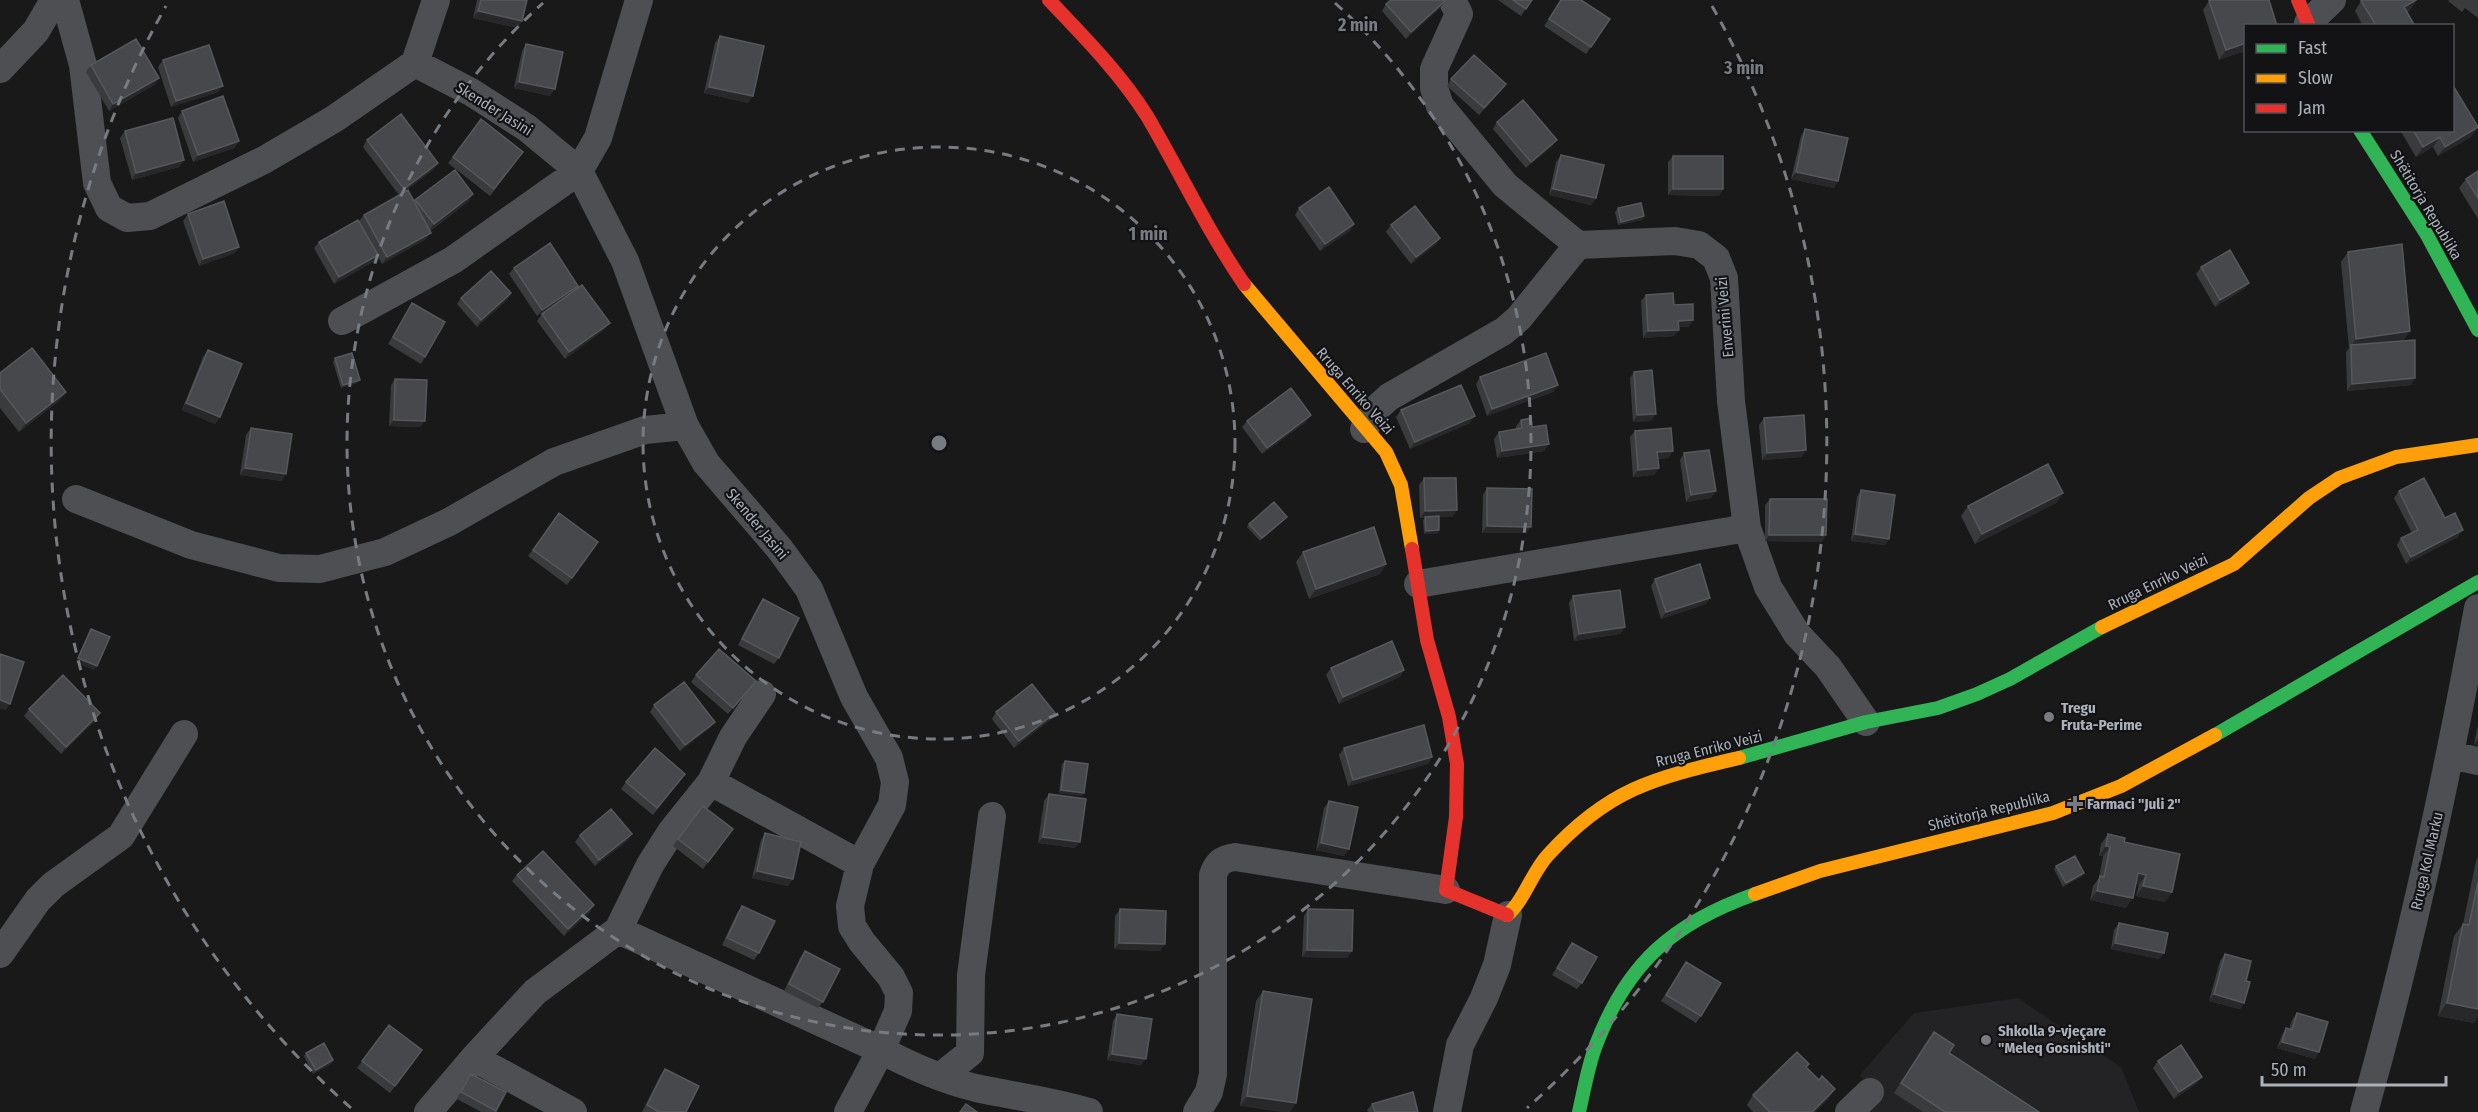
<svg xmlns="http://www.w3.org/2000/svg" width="2478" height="1112" font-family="'Fira Sans Condensed',sans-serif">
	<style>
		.built { fill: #232326 }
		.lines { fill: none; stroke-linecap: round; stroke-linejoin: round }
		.street { stroke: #4d4f53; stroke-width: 28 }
		.fast { stroke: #30b455; stroke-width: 14 }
		.slow { stroke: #ff9f0a; stroke-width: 14 }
		.jam { stroke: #e5322d; stroke-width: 14 }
		.wall { fill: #3a3b3d }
		.shaded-wall { fill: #28282a }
		.building { fill: #46484b; stroke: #56585c; stroke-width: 1.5 }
		.ring { fill: none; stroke: #777c82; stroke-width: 3; stroke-dasharray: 10 8 }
		.poi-dot { fill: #777c82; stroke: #131316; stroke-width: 2 }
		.labels { text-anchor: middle; stroke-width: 4.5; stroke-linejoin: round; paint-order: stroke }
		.street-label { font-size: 15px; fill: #aab1ba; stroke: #131316 }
		.poi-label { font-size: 15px; font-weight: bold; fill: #aab1ba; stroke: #131316; text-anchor: start }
		.centre { fill: #777c82; stroke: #131316; stroke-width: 3 }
		.ring-label { font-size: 18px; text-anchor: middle; font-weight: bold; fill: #777c82; stroke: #131316; stroke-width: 4.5; stroke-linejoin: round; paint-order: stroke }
	</style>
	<rect width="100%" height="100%" fill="#19191a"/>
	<path class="built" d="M2018 998 2121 1067 2139 1112H1860L1877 1091 1859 1076 1914 1013Z"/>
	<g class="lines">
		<path class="street" d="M65 0 83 65 97 183 109 208 127 218 150 216 264 160 334 119 415 63
			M436 0 415 63 471 92 527 128 579 171 625 261 685 426 706 463 779 548 809 589 854 697 889 758 895 782 892 805 860 864 850 906 852 926 862 942 891 977 899 993 898 1011 881 1050 848 1112
			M1452 0 1459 14 1434 69V88L1440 106 1505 185 1578 245 1675 241 1699 245 1716 258 1724 278 1731 401 1747 528 1768 587 1797 634 1828 667 1866 722
			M2308 23 2332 0
			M0 69 36 31 54 0
			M342 321 453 260 579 171 598 138 639 0
			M1364 429 1378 407 1389 397 1504 331 1519 318 1578 245
			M76 499 191 545 279 568 320 569 385 552 449 522 554 462 645 430 685 426
			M1418 584 1747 528
			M2451 755 2478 761
			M711 782 733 737 762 694
			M618 930 881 1050C911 1066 943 1080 976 1088 1014 1096 1052 1101 1089 1112
			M0 954 38 900 53 885 121 836 184 734
			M474 1058 535 992 618 930 650 865 671 832 711 782 860 864
			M941 1076 970 1053 971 975 992 816
			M428 1112 474 1058 573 1112
			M1197 1112 1209 1092 1213 1074V875C1217 863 1222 859 1235 857L1446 890
			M1447 1112 1460 1045 1484 998 1497 965 1508 915
			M1849 1112 1870 1092
			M2364 1112C2411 946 2447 778 2478 608"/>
		<path class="fast" d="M2360 130 2427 235 2478 330
			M2215 735 2478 582
			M1739 758 1866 722 1938 708 1977 694 2010 679 2102 627
			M1579 1112C1584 1090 1588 1066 1596 1045 1627 963 1673 923 1755 894"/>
		<path class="slow" d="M1244 284 1386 452 1401 485 1412 549
			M2102 627 2234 564 2309 498 2339 478 2396 457 2478 445
			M1755 894 1820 871 2053 813 2121 786 2215 735
			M1507 915C1524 901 1532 872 1548 855 1609 788 1654 778 1739 758"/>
		<path class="jam" d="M1049 0C1084 37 1120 73 1147 116 1180 172 1207 230 1244 284
			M2298 0 2309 26
			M1412 549 1427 640 1449 717 1457 764 1456 817 1446 890 1507 915"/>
	</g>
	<path class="wall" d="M477 0H527L518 28 473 18Z
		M1498 0H1532L1521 16Z
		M1561 0 1610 19 1586 54 1544 26Z
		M2449 0H2478V18L2465 8 2462 12 2448 1Z
		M1445 1 1440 8 1406 39 1382 11 1386 4Z
		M2209 1 2277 26 2219 60 2203 10Z
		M2361 1 2411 9 2407 12 2415 26H2363L2355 11Z
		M720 36 748 103 704 93 715 43Z
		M526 44 550 96 514 88 522 51Z
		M163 60 218 92 171 107 158 67Z
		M91 65 159 78 154 85 109 111 86 72Z
		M1451 79 1501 91 1479 115 1447 86Z
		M182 111 239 141 234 148 193 162 178 118Z
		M1497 122 1552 146 1526 168 1493 129Z
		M2478 127 2471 137 2438 156 2433 147 2416 157 2400 130H2452Z
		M1805 129 1838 181 1834 188 1791 179 1801 136Z
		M125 131 184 160 179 167 132 180 120 138Z
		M367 140 433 170 402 193 414 202 415 200 469 201 430 231 426 239 382 264 359 221 364 215 399 195 363 147Z
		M523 152 490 196 448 163 453 157Z
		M1561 155 1596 198 1591 205 1549 195 1556 162Z
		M1673 156 1723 189 1719 196 1668 195V162Z
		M2478 171V219L2459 188 2466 179Z
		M1299 208 1350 231 1320 251 1295 215Z
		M1618 208 1644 216 1642 220 1618 225 1615 212Z
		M188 214 235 253 199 266 183 221Z
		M1391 225 1440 238 1436 244 1411 264 1386 232Z
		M319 242 378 255 373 262 334 284 314 248Z
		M2348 252 2410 331 2403 341 2415 378 2411 385 2347 391 2346 352 2349 348 2341 262Z
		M2201 267 2249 283 2244 289 2215 307 2196 274Z
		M514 268 576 289 605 329 565 359 537 321 542 314 553 306 537 316 509 274Z
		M511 293 507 300 477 327 457 304 461 298Z
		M1646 295 1674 305 1689 327H1679V330L1674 336 1643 338 1641 301Z
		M412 303 425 357 421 364 388 344Z
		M208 350 220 417 215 424 182 410 203 357Z
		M335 358 357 383 341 388 333 362Z
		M1634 372 1651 421 1633 422 1630 378Z
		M0 373 66 392 59 401 19 432 0 408Z
		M1480 377 1558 385 1553 392 1487 416 1476 384Z
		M395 379 425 421 420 427 389 426 391 385Z
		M1401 410 1470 423 1410 449 1396 417Z
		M1764 418 1802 457 1762 460 1759 425Z
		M1521 420 1532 427 1549 444 1544 451 1497 458 1494 439 1499 432 1516 429V426Z
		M1247 421 1306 422 1262 454 1242 427Z
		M251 428 282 481 240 475 246 435Z
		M1635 431 1673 451 1668 458 1658 459 1659 468 1654 475 1633 477 1630 437Z
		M1684 453 1716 491 1711 498 1686 502 1680 460Z
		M1424 478 1457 510 1452 517H1439V530L1437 534H1424L1423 520 1425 518H1420L1419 485Z
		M1487 488 1526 533H1482L1483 495Z
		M1861 490 1889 539 1885 545 1851 541 1857 497Z
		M2399 491 2445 518 2458 537 2406 564 2397 545 2401 538 2412 533 2394 498Z
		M2063 493 2056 503 1975 544 1961 516 1968 506Z
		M1770 499 1822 542 1765 541V505Z
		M559 513 598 542 567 585 528 556Z
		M1284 520 1260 541 1247 527 1249 524Z
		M1303 552 1386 564 1380 574 1309 599 1296 562Z
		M1655 579 1710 598 1706 604 1661 619 1651 586Z
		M1573 596 1625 627 1620 634 1574 641 1569 603Z
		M763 599 779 658 774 664 738 645 758 606Z
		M91 629 94 670 76 662Z
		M1331 668 1404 670 1400 677 1339 704 1326 675Z
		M696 675 756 681 728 714 691 682Z
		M654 705 715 722 710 728 680 751 650 712Z
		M29 709 100 713 96 720 61 754 24 716Z
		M996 712 1050 720 1014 748 992 719Z
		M2478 725V745L2474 744Z
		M1344 748 1432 757 1428 764 1348 786 1339 755Z
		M1065 761 1082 796 1059 793 1062 764Z
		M685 774 653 815 621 789 626 782Z
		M1049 794 1075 848 1038 843 1044 801Z
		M1329 801 1349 849 1344 856 1316 850 1324 808Z
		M733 829 703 869 673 846 678 839Z
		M765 833 788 886 752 878 761 840Z
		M632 834 627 841 595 866 575 842 580 835Z
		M2108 834 2124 842 2172 892 2165 902 2136 896 2139 885 2136 884 2126 908 2090 900 2093 886 2099 878 2103 856H2099L2101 844Z
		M2478 857V1017L2474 1023 2438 1016 2454 936 2463 924 2476 861Z
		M2056 866 2082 876 2063 887 2054 869Z
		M517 875 594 905 590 912 564 936 512 881Z
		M742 906 759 953 754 960 722 945 737 913Z
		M1120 909 1160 951 1114 949 1115 916Z
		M1308 909 1352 951 1347 958 1302 957 1304 916Z
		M2119 923 2164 953 2159 959 2111 949 2114 930Z
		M1568 950 1582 983 1577 989 1552 975Z
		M805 951 823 1002 818 1008 784 991 800 958Z
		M2225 954 2246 981 2244 1003 2240 1009 2209 1001 2220 961Z
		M1686 962 1701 1016 1696 1023 1661 1001Z
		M1263 991 1296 1103 1240 1106 1256 1001Z
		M2297 1013 2315 1059 2277 1048 2282 1035 2286 1028 2289 1029 2292 1020Z
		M1117 1014 1141 1065 1107 1060 1113 1021Z
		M389 1025 422 1050 390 1093 357 1068Z
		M1927 1042 1949 1053 2039 1112H1923L1894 1093Z
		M306 1053 333 1060 331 1064 313 1074 304 1056Z
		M2158 1061 2197 1083 2174 1099 2153 1068Z
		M1807 1068 1819 1080 1835 1089 1828 1099 1815 1112H1753L1747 1105 1753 1095Z
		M665 1069 686 1112H642L660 1076Z
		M471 1074 506 1092 496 1112H481L457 1099 466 1081Z
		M1372 1104 1418 1112H1368L1367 1110Z"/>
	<path class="shaded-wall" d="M2416 0H2417L2411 9 2397 17 2404 7Z
		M1445 1 1440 8 1406 39 1411 32Z
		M478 11 522 21 518 28 473 18Z
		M2246 43V51L2219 60 2226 50Z
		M159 78 154 85 109 111 113 104Z
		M519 82 555 89 550 96 514 88Z
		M1506 84 1501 91 1479 115 1484 108Z
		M223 86 218 92 171 107 176 101Z
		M709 87 753 96 748 103 704 93Z
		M2478 127 2471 137 2438 156 2445 147Z
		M2440 137 2433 147 2416 157 2423 147Z
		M1557 140 1552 146 1526 168 1531 162Z
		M239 141 234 148 193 162 198 155Z
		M184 160 179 167 132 180 136 173Z
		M438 163 433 170 399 196 404 189Z
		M1796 172 1838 181 1834 188 1791 179Z
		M1553 189 1596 198 1591 205 1549 195Z
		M1673 189H1723L1719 196 1668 195Z
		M473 194 469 201 429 231 434 224Z
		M1644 216 1642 220 1618 225 1621 222Z
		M1354 224 1350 231 1320 251 1325 244Z
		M431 233 426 239 382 264 387 257Z
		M1440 238 1436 244 1411 264 1416 257Z
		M239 247 235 253 199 266 203 259Z
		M378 255 373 262 334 284 339 277Z
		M2249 283 2244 289 2215 307 2220 300Z
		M578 286 574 292 537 316 542 310Z
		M511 293 507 300 477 327 481 320Z
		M1693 320 1689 327H1674L1678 321Z
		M610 323 605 329 565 359 569 352Z
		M1679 330 1674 336 1643 338 1648 331Z
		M2410 331 2403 341 2351 346 2356 339Z
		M2415 378 2411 385 2347 391 2352 384Z
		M360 380 357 383 341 388 343 385Z
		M1558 385 1553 392 1487 416 1492 409Z
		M66 392 59 401 19 432 26 423Z
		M186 403 220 417 215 424 182 410Z
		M1656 414 1651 421 1633 422 1637 415Z
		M1311 415 1306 422 1262 454 1267 448Z
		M1475 416 1470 423 1410 449 1415 442Z
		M394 420 425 421 420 427 389 426Z
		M1549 444 1544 451 1497 458 1502 451Z
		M1806 450 1802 457 1762 460 1767 453Z
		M1673 451 1668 458 1652 459 1657 452Z
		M245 468 286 474 282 481 240 475Z
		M1659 468 1654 475 1633 477 1638 470Z
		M1716 491 1711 498 1686 502 1691 495Z
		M2063 493 2056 503 1975 544 1982 534Z
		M1457 510 1452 517 1420 518 1425 511Z
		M1287 517 1284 520 1260 541 1262 538Z
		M1487 526 1531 527 1526 533H1482Z
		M1439 530 1437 534H1424L1426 531Z
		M2463 530 2458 537 2406 564 2411 557Z
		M1855 534 1889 539 1885 545 1851 541Z
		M1769 535H1826L1822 542 1765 541Z
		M1386 564 1380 574 1309 599 1316 589Z
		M1710 598 1706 604 1661 619 1666 612Z
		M1625 627 1620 634 1574 641 1579 634Z
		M78 658 97 666 94 670 76 662Z
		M1404 670 1400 677 1339 704 1343 697Z
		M0 700 10 704 6 710 0 709Z
		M100 713 96 720 61 754 66 747Z
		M1055 713 1050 720 1014 748 1019 741Z
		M715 722 710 728 680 751 685 745Z
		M2478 738V745L2474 744Z
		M1432 757 1428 764 1348 786 1353 780Z
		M1061 790 1084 793 1082 796 1059 793Z
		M632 834 627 841 595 866 599 860Z
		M1043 837 1080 842 1075 848 1038 843Z
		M1321 843 1349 849 1344 856 1316 850Z
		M2106 846 2110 847 2103 856H2099Z
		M757 871 793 879 788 886 752 878Z
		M2084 873 2082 876 2063 887 2066 883Z
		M2138 873 2146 875 2139 885 2132 883Z
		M2143 886 2172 892 2165 902 2136 896Z
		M2097 891 2133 898 2126 908 2090 900Z
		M594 905 590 912 564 936 568 929Z
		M1119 943 1165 944 1160 951 1114 949Z
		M2115 943 2164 953 2159 959 2111 949Z
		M1307 950 1352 951 1347 958 1302 957Z
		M2214 994 2244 1003 2240 1009 2209 1001Z
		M2447 1003 2478 1009V1017L2474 1023 2438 1016Z
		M2282 1042 2319 1052 2315 1059 2277 1048Z
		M1112 1054 1146 1059 1141 1065 1107 1060Z
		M333 1060 331 1064 313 1074 316 1070Z
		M2202 1077 2197 1083 2174 1099 2179 1092Z
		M1835 1089 1828 1099 1815 1112H1812Z
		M1247 1096 1296 1103 1290 1112H1281L1240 1106Z"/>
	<path class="building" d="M481 0H527L522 21 478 11Z
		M1391 0H1444L1445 1 1411 32 1386 4Z
		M1513 0H1532L1526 9Z
		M1561 0H1581L1610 19 1591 47 1549 19Z
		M2211 0H2269L2277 26H2246V43L2226 50 2209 1Z
		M2363 0H2416L2404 7 2415 26H2374L2376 25 2361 1Z
		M720 36 764 46 753 96 709 87Z
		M136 39 159 78 113 104 91 65Z
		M526 44 563 52 555 89 519 82Z
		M209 45 223 86 176 101 163 60Z
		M1474 55 1506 84 1484 108 1451 79Z
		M2452 84 2478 127 2445 147 2440 137 2423 147 2413 130H2452Z
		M223 96 239 141 198 155 182 111Z
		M1523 100 1557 140 1531 162 1497 122Z
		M401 114 438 163 404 189 367 140Z
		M173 118 184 160 136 173 125 131Z
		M481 119 523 152 494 189 453 157Z
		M1805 129 1848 138 1838 181 1796 172Z
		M1561 155 1604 165 1596 198 1553 189Z
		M1673 156H1723V189H1673Z
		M455 170 473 194 434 224 415 200Z
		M2478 171V198L2466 179Z
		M1329 187 1354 224 1325 244 1299 208Z
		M408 190 431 233 387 257 364 215Z
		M224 201 239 247 203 259 188 214Z
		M1641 203 1644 216 1621 222 1618 208Z
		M1415 206 1440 238 1416 257 1391 225Z
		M358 220 378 255 339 277 319 242Z
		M550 243 578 286 542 310 514 268Z
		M2402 244 2410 331 2356 339 2348 252Z
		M2230 250 2249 283 2220 300 2201 267Z
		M491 271 511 293 481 320 461 298Z
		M582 285 610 323 569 352 542 314Z
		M1673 293 1674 305 1693 304V320L1678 321 1679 330 1648 331 1646 295Z
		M412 303 445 322 425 357 393 337Z
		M2415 340V378L2352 384 2351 345Z
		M32 348 66 392 26 423 0 389V373Z
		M208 350 242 364 220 417 186 403Z
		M352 353 360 380 343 385 335 358Z
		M1546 353 1558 385 1492 409 1480 377Z
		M1652 370 1656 414 1637 415 1634 372Z
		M395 379 427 380 425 421 394 420Z
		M1461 385 1475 416 1415 442 1401 410Z
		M1291 388 1311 415 1267 448 1247 421Z
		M1804 415 1806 450 1767 453 1764 418Z
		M1531 418 1532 427 1546 425 1549 444 1502 451 1499 432 1522 428 1521 420Z
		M251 428 292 434 286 474 245 468Z
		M1671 428 1673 451 1657 452 1659 468 1638 470 1635 431Z
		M1709 450 1716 491 1691 495 1684 453Z
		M2048 464 2063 493 1982 534 1968 506Z
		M1424 478H1456L1457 510 1425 511Z
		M2424 478 2445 518 2455 513 2463 530 2411 557 2401 538 2418 530 2399 491Z
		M1487 488 1532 489 1531 527 1487 526Z
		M1861 490 1895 495 1889 539 1855 534Z
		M1770 499H1827L1826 535H1769Z
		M1274 502 1287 517 1262 538 1249 524Z
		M559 513 598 542 572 578 533 550Z
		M1439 516V530L1426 531 1425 517Z
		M1374 527 1386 564 1316 589 1303 552Z
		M1700 564 1710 598 1666 612 1655 579Z
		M1620 590 1625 627 1579 634 1573 596Z
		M763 599 799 618 779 658 742 639Z
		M91 629 110 637 97 666 78 658Z
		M1392 641 1404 670 1343 697 1331 668Z
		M719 649 756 681 733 708 696 675Z
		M0 654 24 662 10 704 0 700Z
		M63 675 100 713 66 747 29 709Z
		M684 682 715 722 685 745 654 705Z
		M1032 684 1055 713 1019 741 996 712Z
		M1424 725 1432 757 1353 780 1344 748Z
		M655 748 685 774 657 808 626 782Z
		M1065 761 1088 764 1084 793 1061 790Z
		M1049 794 1086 799 1080 842 1043 837Z
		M1329 801 1358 807 1349 849 1321 843Z
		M703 806 733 829 708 862 678 839Z
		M611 809 632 834 599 860 580 835Z
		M765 833 801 842 793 879 757 871Z
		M2108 834 2125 838 2124 842 2180 854 2172 892 2143 886 2146 875 2138 873 2133 898 2097 891 2100 876 2104 877 2110 847 2106 846Z
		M543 851 594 905 568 929 517 875Z
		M2075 856 2084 873 2066 883 2056 866Z
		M2478 882V1009L2447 1003 2463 924 2469 925Z
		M742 906 775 921 759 953 727 938Z
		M1120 909 1166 911 1165 944 1119 943Z
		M1308 909 1353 910 1352 951 1307 950Z
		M2119 923 2168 933 2164 953 2115 943Z
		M1572 943 1597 957 1582 983 1557 968Z
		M805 951 840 969 823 1002 789 984Z
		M2225 954 2251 961 2246 981 2250 982 2244 1003 2214 994Z
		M1686 962 1721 983 1701 1016 1666 995Z
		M1263 991 1312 999 1296 1103 1247 1096Z
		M2297 1013 2328 1022 2319 1052 2282 1042 2286 1028 2292 1030Z
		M1117 1014 1152 1019 1146 1059 1112 1054Z
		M389 1025 422 1050 395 1086 362 1061Z
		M1934 1032 1954 1045 1949 1053 2039 1112H1945L1901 1083Z
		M324 1043 333 1060 316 1070 306 1053Z
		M2181 1045 2202 1077 2179 1092 2158 1061Z
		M1797 1052 1809 1064 1806 1067 1819 1080 1822 1076 1835 1089 1812 1112H1770L1753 1095Z
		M665 1069 699 1086 686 1112H659L647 1105Z
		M471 1074 506 1092 496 1111 461 1092Z
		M1413 1092 1418 1112H1375L1372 1104Z
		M966 1104 977 1112H960Z"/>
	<g class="ring">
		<circle cx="939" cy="443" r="296"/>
		<path d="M1335 3A592 592 0 1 1 543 3"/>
		<path d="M351 1108A888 888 0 0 1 166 6M1712 6A888 888 0 0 1 1527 1108"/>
	</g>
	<g class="poi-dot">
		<circle cx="2049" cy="717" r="6"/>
		<path d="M2072 795h6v6h6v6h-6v6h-6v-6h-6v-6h6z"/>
		<circle cx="1986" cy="1040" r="6"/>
	</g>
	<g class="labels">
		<g class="street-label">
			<text transform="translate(494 109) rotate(32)" y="5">Skender Jasini</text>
			<text transform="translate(2426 205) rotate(59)" y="5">Shëtitorja Republika</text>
			<text transform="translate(1725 317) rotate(-95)" y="5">Enverini Veizi</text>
			<text transform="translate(1355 391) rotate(49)" y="5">Rruga Enriko Veizi</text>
			<text transform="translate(757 524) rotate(50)" y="5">Skender Jasini</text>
			<text transform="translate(2158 582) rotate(-26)" y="5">Rruga Enriko Veizi</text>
			<text transform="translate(1709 749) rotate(-14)" y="5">Rruga Enriko Veizi</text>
			<text transform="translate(1989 811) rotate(-14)" y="5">Shëtitorja Republika</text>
			<text transform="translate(2427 861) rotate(-77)" y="5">Rruga Kol Marku</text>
		</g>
		<g class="poi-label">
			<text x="2061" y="713">Tregu<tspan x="2061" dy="17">Fruta-Perime</tspan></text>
			<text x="2087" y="809">Farmaci "Juli 2"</text>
			<text x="1998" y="1036">Shkolla 9-vjeçare<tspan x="1998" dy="17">"Meleq Gosnishti"</tspan></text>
		</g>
	</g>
	<circle cx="939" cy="443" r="9" class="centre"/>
	<g class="ring-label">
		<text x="1358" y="31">2 min</text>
		<text x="1744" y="74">3 min</text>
		<text x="1148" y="240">1 min</text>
	</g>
	<rect x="2244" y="24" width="210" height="108" fill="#131316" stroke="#4f5258" stroke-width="1.5"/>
	<rect x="2256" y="44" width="30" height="9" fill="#30b455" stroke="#4f5258" stroke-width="1.5"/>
	<text x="2298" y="54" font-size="18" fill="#aab1ba">Fast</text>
	<rect x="2256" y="74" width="30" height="9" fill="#ff9f0a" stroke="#4f5258" stroke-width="1.5"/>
	<text x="2298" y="84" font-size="18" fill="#aab1ba">Slow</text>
	<rect x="2256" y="104" width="30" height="9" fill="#e5322d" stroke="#4f5258" stroke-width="1.5"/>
	<text x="2298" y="114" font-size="18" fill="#aab1ba">Jam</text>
	<path d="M2262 1076v9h184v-9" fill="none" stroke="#aab1ba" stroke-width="3"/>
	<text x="2271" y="1076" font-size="18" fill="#aab1ba" stroke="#131316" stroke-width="4.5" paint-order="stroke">50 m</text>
</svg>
